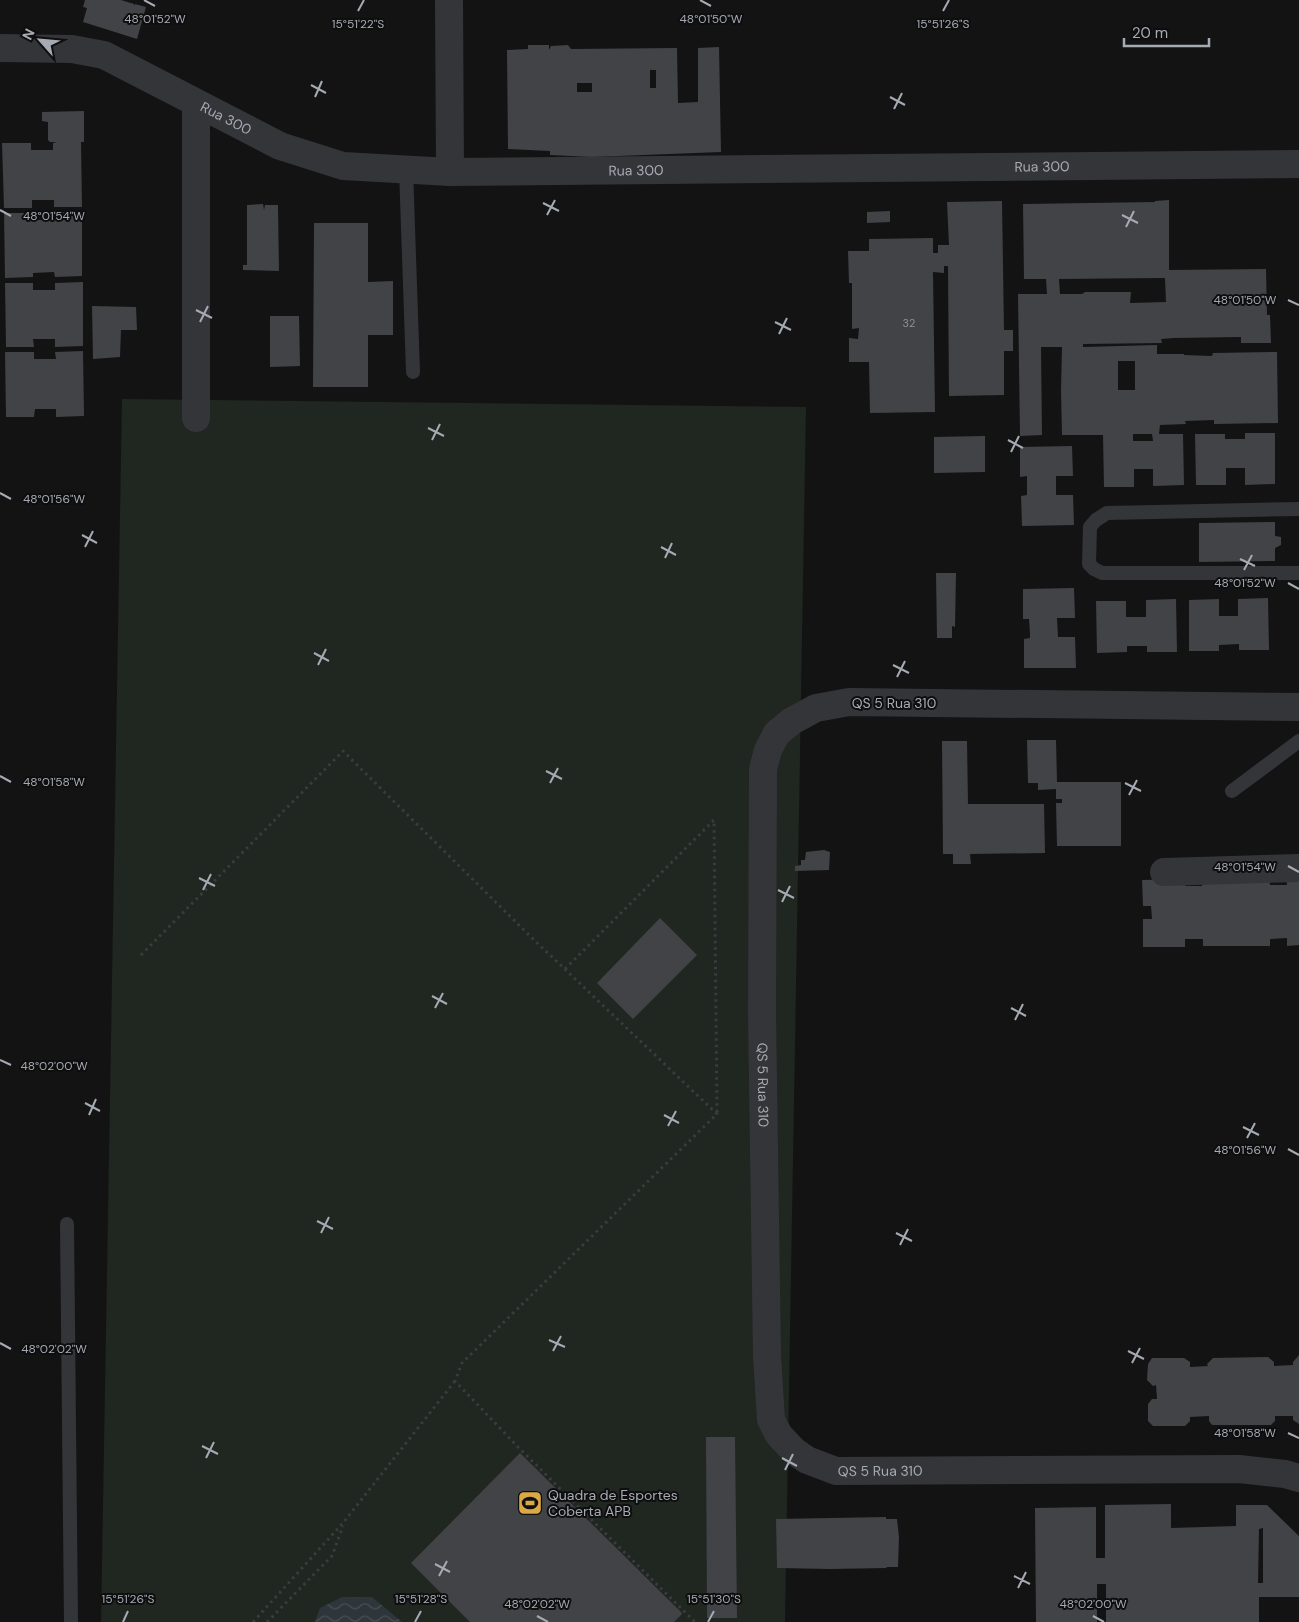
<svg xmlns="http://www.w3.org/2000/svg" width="1299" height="1622" font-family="'DM Sans',sans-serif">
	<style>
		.pitch { fill: #202620 }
		.water { fill: url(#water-waves) }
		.building { fill: #424347; fill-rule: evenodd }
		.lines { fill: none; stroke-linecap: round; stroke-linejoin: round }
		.path { stroke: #3a3c3f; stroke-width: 3; stroke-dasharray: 2.5 4; stroke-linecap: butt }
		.service { stroke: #343539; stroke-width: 14 }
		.minor { stroke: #343539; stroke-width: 28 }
		.ticks { fill: none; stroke: #a6aab3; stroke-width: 2 }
		.labels { text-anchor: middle; stroke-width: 4; stroke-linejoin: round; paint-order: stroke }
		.number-label { font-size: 11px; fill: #8d9098 }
		.street-label { font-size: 14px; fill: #a6aab3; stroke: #0e0e0f }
		.poi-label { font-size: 14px; fill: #a6aab3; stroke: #0e0e0f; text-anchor: start }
		.ticks-label { font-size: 12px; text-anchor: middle; fill: #a6aab3; stroke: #0e0e0f; stroke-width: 4; stroke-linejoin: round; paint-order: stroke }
	</style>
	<defs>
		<pattern id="water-waves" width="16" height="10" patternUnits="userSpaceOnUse" patternTransform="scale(1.25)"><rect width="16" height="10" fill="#2e353b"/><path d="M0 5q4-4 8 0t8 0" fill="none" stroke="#495055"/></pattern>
	</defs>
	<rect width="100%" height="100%" fill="#131314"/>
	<path class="pitch" d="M122 399 806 407 785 1622H101Z"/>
	<path class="water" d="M342 1597H372L402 1622H315L320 1608Z"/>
	<path class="building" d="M85 0H121L134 4 135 6V4L146 7 137 39 83 22 87 8 83 7Z
		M528 45H549V50L551 46 568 45 571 49 677 48 678 103 698 102V48L719 47 721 152 592 157 550 155V151L508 149 507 50 528 49ZM650 70H656V88H650ZM577 83H592V92H577Z
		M84 111V142H81L82 207H54V200H32V208H4L2 143H31V150H53V143L57 142H50L48 140V122L42 121V112Z
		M1169 200V270L1266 269 1267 315H1270L1271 343H1241V337L1174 338 1161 339 1162 343 1083 344V347L1157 345V354H1184V355L1212 356 1213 353 1277 352 1278 423 1214 424V420L1185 421 1186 424 1160 425 1159 434H1183L1184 485 1153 486V469H1134V487H1104L1103 435H1062L1061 391 1062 347H1041L1042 435 1020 436 1018 294H1047L1046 279H1024L1023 204 1155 202V201ZM1161 278H1165L1166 302 1130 303 1131 292H1085L1082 294H1060L1059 279ZM1118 361H1135V390H1118ZM1133 434H1152L1153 441H1133Z
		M1002 201 1004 330H1013V351H1004V395L949 396 948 266H944V273L933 272 935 412 870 413 869 362H849V338L858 339 859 328 852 329V283H849L848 251H869V239L933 238V253H938V245H949L947 202Z
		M263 204 264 210 265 205H278L279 271 243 270V265H247V205Z
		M890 211V222L867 223V212Z
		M54 212H82V276L55 277 54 272 33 273V277L5 278 4 213H32V220H54Z
		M314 223H368V282L393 281V335H368V387H313Z
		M83 282V346L55 347V339H33L34 347H6L5 283H33V290H55V283Z
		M92 306 136 307 137 330H121L120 357 93 359Z
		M270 316H299L300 366 270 367Z
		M83 351 84 416 56 417V409H35L34 417H6L5 352H34V359H56L55 352Z
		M1245 433H1275V484L1245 485V468H1226V485H1196L1195 434H1225V439H1245Z
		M985 436V472L934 473V437Z
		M1072 446 1073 476H1056V495H1073L1074 525 1022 526 1021 496 1027 495V476L1020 477V447Z
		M1275 522V536L1281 537V545L1275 548V561L1199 562V523Z
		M936 573H956L955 627 952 626V638H937Z
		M1074 588 1075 618H1057L1058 637H1075L1076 668H1024V639L1030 638V634L1029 619H1023V589Z
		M1268 598 1269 650H1239V644L1219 645V651H1189V600L1219 599V616H1238V599Z
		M1176 599 1177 652H1147V646H1127V652L1097 653 1096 601H1126V617H1146V600Z
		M1027 740H1056L1057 782H1121V846H1057L1056 803H1062V799H1056V789L1038 790V783H1028Z
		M942 741H967L968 804H1044L1045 853 970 854 971 864H953V854H943Z
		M824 850 830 852 829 870 795 871V866L801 865V860H805L806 852Z
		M1269 878 1270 885H1287L1286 878H1299V945L1287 946V938L1270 939V946H1203V939H1185V947H1143V919H1152L1151 906H1143L1142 880 1185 879V886H1202V879Z
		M660 918 697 955 633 1019 597 983Z
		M1299 1355V1424L1293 1420V1416H1275V1421L1271 1425H1212L1209 1421V1416L1190 1417V1421L1185 1426H1153L1148 1421V1404L1152 1399H1157L1156 1385 1153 1386 1147 1380 1148 1364 1152 1358H1184L1190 1362V1367L1208 1366 1207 1364 1213 1358 1268 1357 1274 1362V1366L1293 1365V1362Z
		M706 1437H735L737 1618H707Z
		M520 1453 681 1612 682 1614 674 1622H470L411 1563Z
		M1171 1504V1528L1236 1526V1505H1267L1299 1536V1597H1259V1622H1106V1584H1097V1622H1036L1035 1508 1096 1507V1558H1105V1505ZM1263 1528V1583H1258L1259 1529Z
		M886 1517V1519H897L899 1537 898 1567H886L887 1568 830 1569 777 1568 776 1519Z"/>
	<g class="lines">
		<path class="path" d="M141 955 343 751 530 936 717 1114 462 1363 455 1381 517 1446 695 1622
			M565 969 714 820 717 1113
			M253 1622 343 1523 455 1381
			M267 1622 332 1556 343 1526"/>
		<path class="service" d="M406 169 413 372
			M1299 509 1107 513 1096 520 1090 527 1089 564 1094 569 1102 573H1299
			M1232 791 1299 741
			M67 1224 71 1622"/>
		<g class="minor">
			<path d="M449 0 450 172"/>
			<path id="s1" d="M0 48 72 49 104 55 280 146 343 166 450 172 1299 164"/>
			<path d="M196 418V103"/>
			<path id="s2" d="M1299 707 849 702 816 708 792 721 777 733 768 750 763 769 762 1012 767 1356 771 1420 779 1435 794 1451 807 1460 836 1471 1239 1469 1285 1474 1299 1478"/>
			<path d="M1164 872 1299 868"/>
		</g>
	</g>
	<path class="ticks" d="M144 0 155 6M700 0 711 6M358 11 364 0M943 11 949 0M311 85 326 93M315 97 322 81M890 97 905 105M894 109 902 93M543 203 559 211M0 210 11 216M547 215 555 200M1122 215 1138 223M1126 227 1134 211M1288 300 1299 305M196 310 212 318M200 322 208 306M775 322 791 330M779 334 787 318M428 428 444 436M432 440 440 424M1008 440 1023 448M1011 452 1019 436M0 493 11 499M82 535 97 543M85 547 93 531M661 547 676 555M665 558 672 543M1240 559 1255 566M1244 570 1252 555M1288 583 1299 589M314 653 329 661M318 665 326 649M893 665 909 673M897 677 905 661M546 771 562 779M0 776 11 782M550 783 558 768M1125 783 1141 791M1129 795 1137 780M1288 866 1299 872M199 878 215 886M203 890 211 874M778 890 794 898M782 902 790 886M432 996 447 1004M435 1008 443 993M1011 1008 1026 1016M1015 1020 1023 1004M0 1060 11 1065M85 1103 100 1111M89 1115 96 1099M664 1115 679 1123M668 1126 676 1111M1243 1127 1259 1135M1247 1138 1255 1123M1288 1149 1299 1155M317 1221 333 1229M321 1233 329 1217M896 1233 912 1241M900 1245 908 1229M549 1340 565 1347M0 1343 11 1349M553 1351 561 1336M1128 1351 1144 1359M1132 1363 1140 1348M1288 1433 1299 1438M202 1446 218 1454M206 1458 214 1442M782 1458 797 1466M785 1470 793 1454M435 1564 450 1572M439 1576 447 1561M1014 1576 1030 1584M1018 1588 1026 1572M537 1616 548 1622M1093 1616 1104 1622M123 1622 128 1611M415 1622 421 1611M708 1622 714 1611"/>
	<defs>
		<symbol id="stadium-square" viewBox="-11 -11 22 22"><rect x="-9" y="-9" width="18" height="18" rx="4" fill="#daa845" stroke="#0e0e0f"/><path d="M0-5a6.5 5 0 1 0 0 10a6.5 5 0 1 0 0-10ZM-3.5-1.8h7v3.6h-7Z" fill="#111"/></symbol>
	</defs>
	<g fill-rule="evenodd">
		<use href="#stadium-square" x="516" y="1489" width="28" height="28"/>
	</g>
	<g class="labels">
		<g class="number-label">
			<text x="909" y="327">32</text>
		</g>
		<g class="street-label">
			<text dy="5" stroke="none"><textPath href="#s1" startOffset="242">Rua 300</textPath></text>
			<text dy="5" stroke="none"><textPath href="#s1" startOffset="1068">Rua 300</textPath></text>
			<text dy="5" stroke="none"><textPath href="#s1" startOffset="662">Rua 300</textPath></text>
			<text x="894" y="708">QS 5 Rua 310</text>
			<text dy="5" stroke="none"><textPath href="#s2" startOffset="885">QS 5 Rua 310</textPath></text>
			<text dy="5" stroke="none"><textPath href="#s2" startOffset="1350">QS 5 Rua 310</textPath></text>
		</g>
		<g class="poi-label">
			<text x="548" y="1500">Quadra de Esportes<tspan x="548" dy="16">Coberta APB</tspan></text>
		</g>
	</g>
	<g class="ticks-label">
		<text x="711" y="23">48°01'50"W</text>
		<text x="155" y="23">48°01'52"W</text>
		<text x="358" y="28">15°51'22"S</text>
		<text x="943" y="28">15°51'26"S</text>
		<text x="54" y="220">48°01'54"W</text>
		<text x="1245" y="304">48°01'50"W</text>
		<text x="54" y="503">48°01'56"W</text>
		<text x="1245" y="587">48°01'52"W</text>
		<text x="54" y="786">48°01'58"W</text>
		<text x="1245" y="871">48°01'54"W</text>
		<text x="54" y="1070">48°02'00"W</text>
		<text x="1245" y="1154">48°01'56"W</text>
		<text x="54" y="1353">48°02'02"W</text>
		<text x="1245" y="1437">48°01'58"W</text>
		<text x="128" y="1603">15°51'26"S</text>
		<text x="421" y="1603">15°51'28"S</text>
		<text x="714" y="1603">15°51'30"S</text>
		<text x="537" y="1608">48°02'02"W</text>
		<text x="1093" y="1608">48°02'00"W</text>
	</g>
	<g transform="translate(40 40) rotate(297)" stroke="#0e0e0f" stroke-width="4" paint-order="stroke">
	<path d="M0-4L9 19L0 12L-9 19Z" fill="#a6aab3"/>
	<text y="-8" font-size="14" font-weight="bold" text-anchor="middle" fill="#a6aab3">N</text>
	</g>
	<path d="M1124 38v8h85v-8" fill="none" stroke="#a6aab3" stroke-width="2.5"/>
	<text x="1132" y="38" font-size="15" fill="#a6aab3" stroke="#0e0e0f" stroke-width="4" paint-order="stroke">20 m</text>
</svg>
